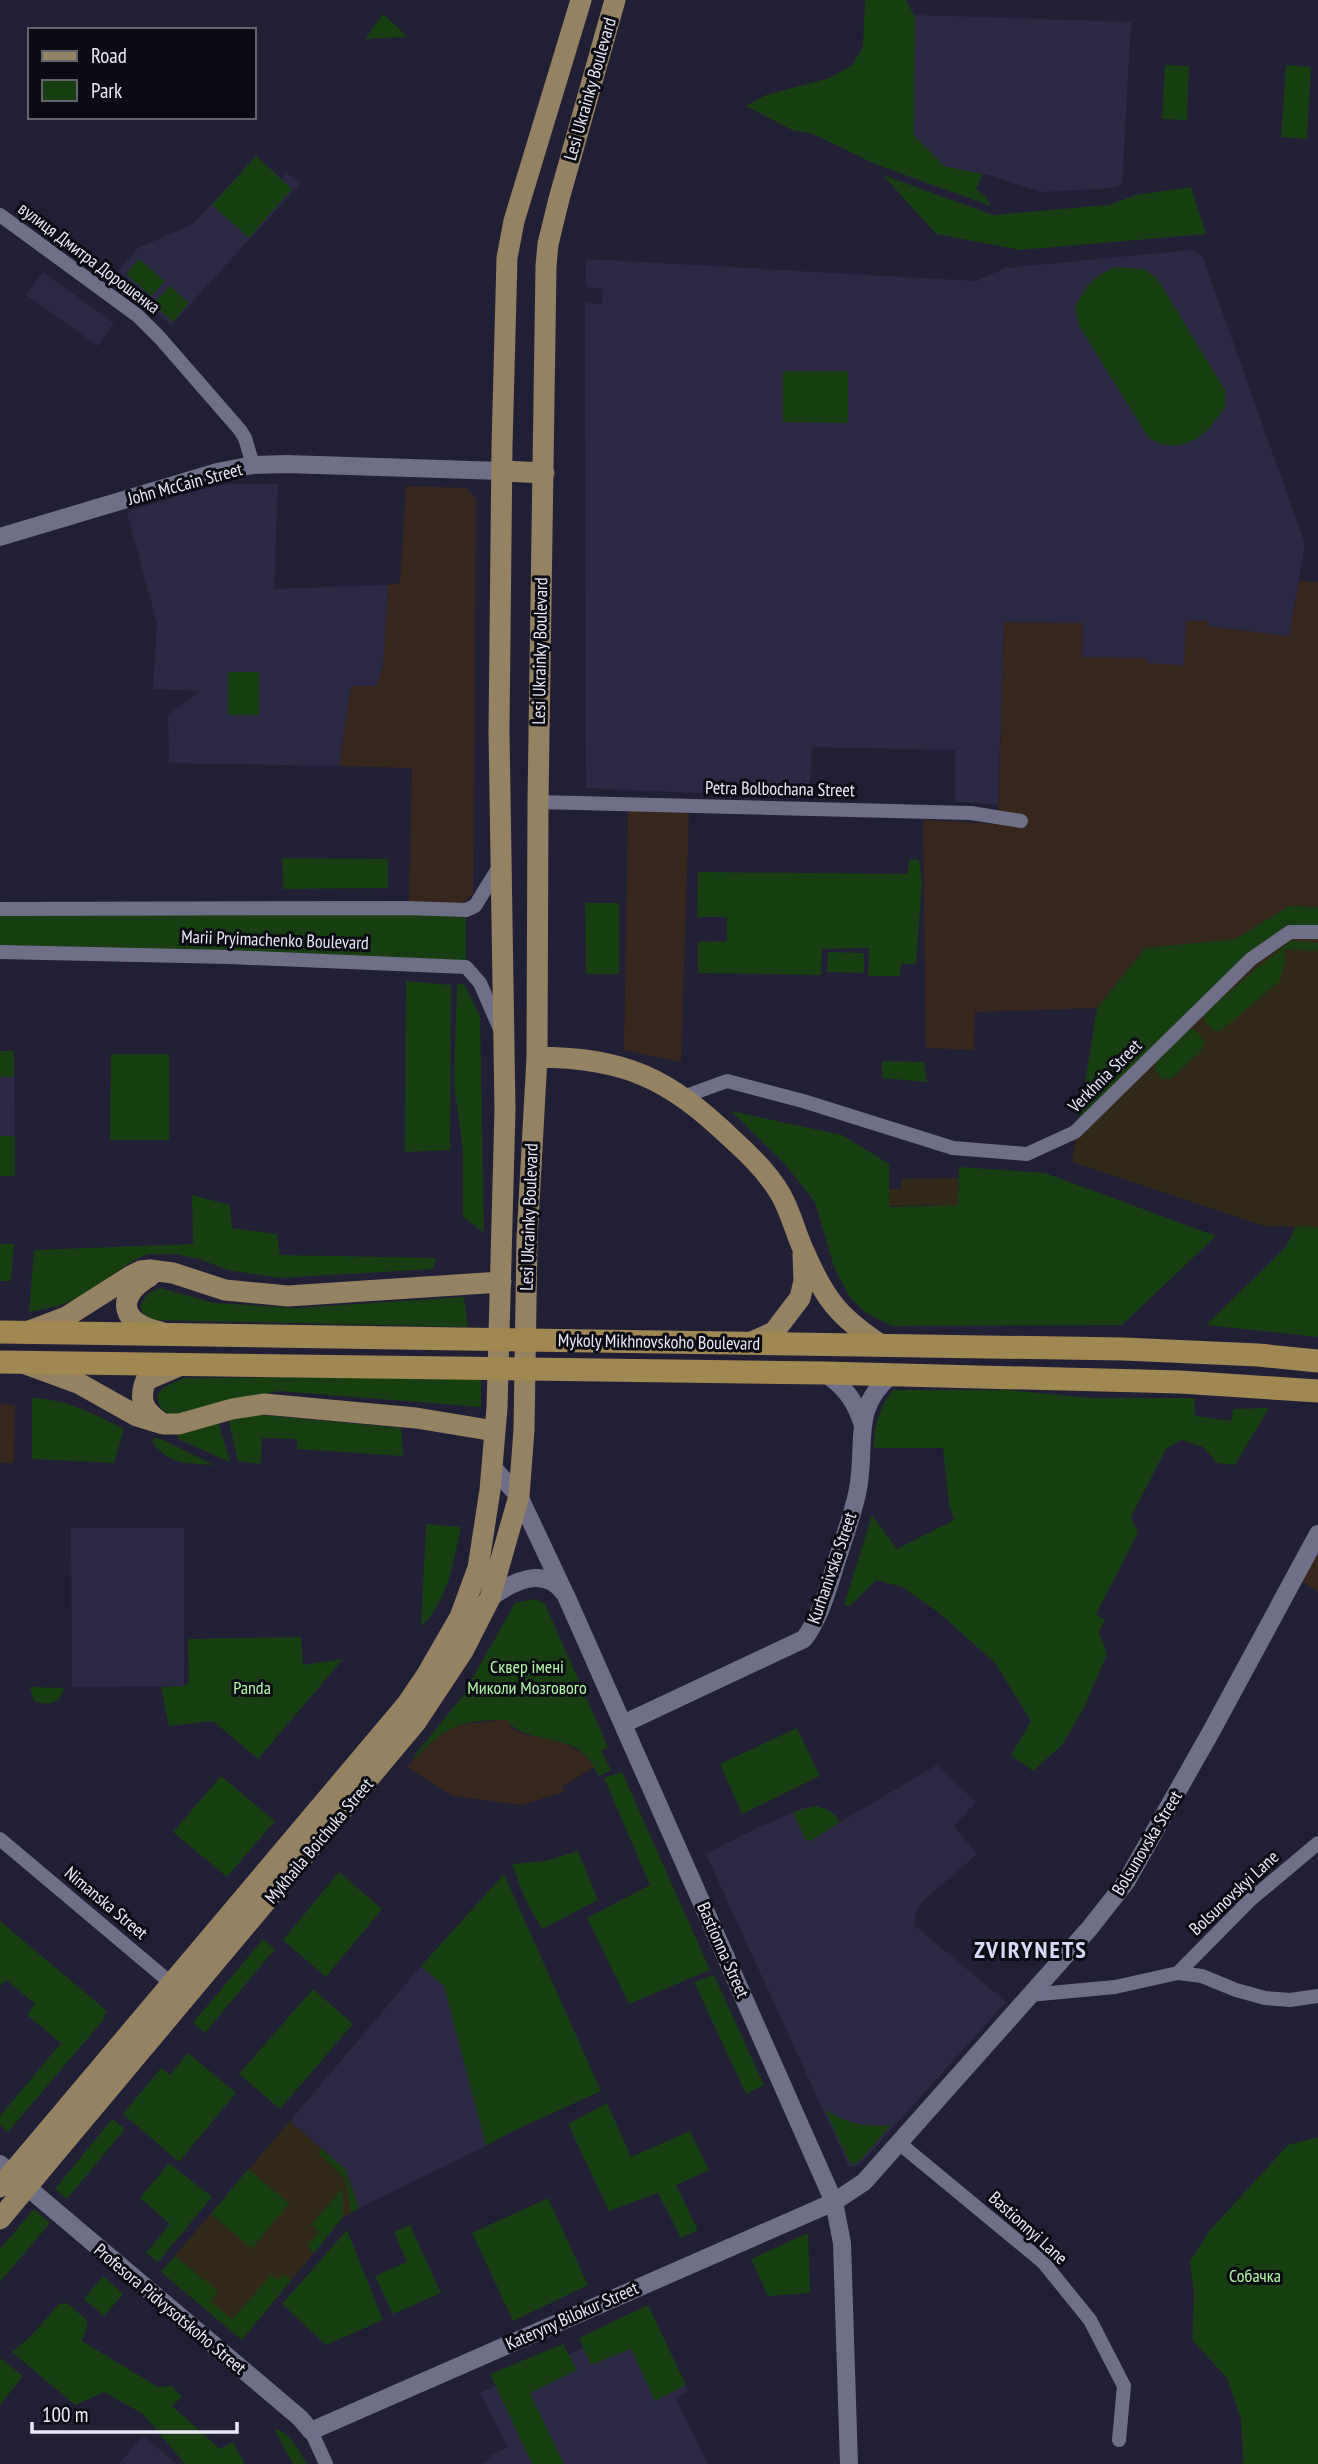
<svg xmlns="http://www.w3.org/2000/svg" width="1318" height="2464" font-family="'PT Sans Narrow',sans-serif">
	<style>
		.commercial { fill: #36261b }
		.built { fill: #2b2845 }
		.medical { fill: #312818 }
		.green { fill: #173e10 }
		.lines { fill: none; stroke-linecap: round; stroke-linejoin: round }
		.minor { stroke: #706f8a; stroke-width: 14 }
		.tertiary { stroke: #706f8a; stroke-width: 18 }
		.primary { stroke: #958261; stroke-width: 21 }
		.trunk { stroke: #a18853; stroke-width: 23 }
		.labels { text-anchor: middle; stroke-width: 6; stroke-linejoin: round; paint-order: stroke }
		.street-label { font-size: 18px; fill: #e9e9f8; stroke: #0b0b14 }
		.park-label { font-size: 18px; fill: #b2f7a6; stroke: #0b0b14 }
		.district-label { font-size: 24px; font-weight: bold; letter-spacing: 2px; fill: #d9d9f7; stroke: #0b0b14 }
	</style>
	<rect width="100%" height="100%" fill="#211f36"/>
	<path class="commercial" d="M406 486 466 488 476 499 473 894 463 904 409 902 412 768 339 766 351 686 383 667 388 585 400 583Z
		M1299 581 1318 582V907L1289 906 1236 939 1145 948 1097 1008 975 1012 974 1050 926 1048 923 820 998 824 1004 622 1083 623 1082 657 1147 658V662L1184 664 1185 621H1208V626L1289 636Z
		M628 811H689L681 1062 624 1050Z
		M0 1404 15 1405 14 1463H0Z
		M1318 1544V1592L1301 1581Z
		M500 1720H507L514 1730 527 1735 562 1742 586 1755 594 1767 562 1787 564 1792 522 1805 453 1796 407 1767 433 1738 458 1725Z"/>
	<path class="built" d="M915 15 1131 22 1122 185 1112 188 1042 192 988 175 944 166 914 135Z
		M256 156 282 179 287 173 300 184 171 325 114 276 138 248 193 224Z
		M1191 250 1202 255 1305 544 1289 636 1208 626V621H1186L1184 665H1178L1147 663 1146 658 1082 657 1083 623 1004 622 998 805 955 802V750L812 747 809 798 586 788 585 303 602 304 603 289 586 287V259L976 281 1005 268Z
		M43 272 114 323 98 346 26 295Z
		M227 484H278L274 589 388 585 383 667 376 686H351L339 766 169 763 168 715 200 691 153 689 157 624 127 512 194 491Z
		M0 1051H14L15 1176H0Z
		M71 1528H184V1686L72 1687Z
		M937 1765 976 1802 954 1826 977 1854 923 1901 916 1912 914 1925 1006 2002 862 2162 856 2166 849 2167 706 1854 753 1830 803 1808 816 1806 827 1809 835 1815 840 1822Z
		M421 1966 444 1986 486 2146 359 2208 345 2169 290 2121Z
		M653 2317 688 2391 676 2399 708 2464H481L492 2458 491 2455 508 2447 480 2393Z
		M143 2436 177 2464H119Z"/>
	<path class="medical" d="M1318 928V1227L1264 1226 1072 1162 1079 1119 1247 957Z
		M958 1178V1205L889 1206V1189H901V1179Z
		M290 2121 345 2169 359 2208 343 2217 242 2340 161 2272Z"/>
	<path class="green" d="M865 0H906L915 17 914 135 944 166 983 174 976 189 986 197 991 206 875 164 813 134 792 130 746 106 766 95 830 78 852 65 863 47Z
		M383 14 408 37 365 39Z
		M1165 65 1189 66 1187 120 1162 119Z
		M1286 65 1311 67 1307 139 1281 137Z
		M256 156 292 189 249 238 212 205Z
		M883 175 993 215 1109 205 1136 195 1191 187 1206 234 1020 250 936 234Z
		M139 259 165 281 151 296 126 274Z
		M1115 267 1144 269 1157 278 1225 390C1225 395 1226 402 1225 407 1223 411 1218 417 1215 421 1199 444 1172 454 1148 437L1079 326 1075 308C1086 285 1092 278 1115 267Z
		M170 286 189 303 173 322 153 304Z
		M783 371H848V423L783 422Z
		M228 672H259V715H228Z
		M282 858 388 859V888L283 889Z
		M910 859 919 860 922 883 916 964H901L900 976H868L869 948 822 949 821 975 698 973V942L727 941V917H697L698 872 907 874Z
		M585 903H619V974H586Z
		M1289 906 1318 907V928L1287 927 1079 1119 1097 1008 1145 948 1235 939Z
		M0 909 466 910V967L0 952Z
		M1290 941 1318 943V951L1285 949V963L1279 982 1219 1032 1212 1030 1204 1020V1013Z
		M828 952 864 953V973L827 972Z
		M406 981 451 985 450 1150 405 1152Z
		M457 984H464L480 1016 484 1233 463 1217V1151L454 1083Z
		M1188 1029 1195 1030 1205 1041 1203 1049 1171 1079H1162L1155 1070V1059Z
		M0 1051H14V1077H0Z
		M111 1054H169V1140H110Z
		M882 1061 924 1062 927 1082 882 1078Z
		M731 1111 842 1135 889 1164V1207L958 1205 959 1167 1045 1173 1216 1236 1122 1325 892 1326 865 1312 849 1296 834 1267 815 1202 784 1163Z
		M0 1136H15V1176H0Z
		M192 1195 230 1205 232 1228 277 1234 280 1255 436 1258 433 1269 279 1278 228 1270 199 1259 175 1254H148L133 1261 78 1298 58 1306 29 1312 34 1250 193 1244Z
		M1296 1226 1318 1227V1337L1206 1325 1286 1247Z
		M0 1244H14L11 1281H0Z
		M161 1288 213 1303 295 1308 464 1297 468 1327 149 1320 144 1315 140 1307C145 1295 149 1291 161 1288Z
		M481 1377V1407L278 1391 186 1415C170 1416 159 1413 157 1395L163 1388 183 1378Z
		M893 1390H1009L1091 1398H1194L1195 1416 1231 1421 1233 1409 1269 1408 1235 1465 1217 1463 1203 1447 1181 1440 1166 1449 1131 1517 1138 1533 1096 1614 1105 1620 1099 1632 1107 1654 1084 1708 1062 1745 1033 1771 1011 1755 1031 1721 995 1663 938 1612 902 1587 876 1580 850 1606 844 1605 872 1515 897 1549 954 1520 949 1505 943 1448H874C873 1426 880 1407 893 1390Z
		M32 1398C66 1399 94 1414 124 1429L114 1463 32 1459Z
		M252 1414 401 1428 403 1456 297 1449V1439L262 1438 261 1464 238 1461 228 1418Z
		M217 1418 230 1462 178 1439 177 1430Z
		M154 1438 161 1439 214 1465C188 1463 170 1466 152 1442Z
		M426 1524 461 1527C453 1563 449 1599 421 1627Z
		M535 1599 545 1604 608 1747 601 1751 611 1770 599 1776C595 1770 592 1762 587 1757 566 1733 527 1745 506 1720 464 1719 444 1726 416 1758L414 1756 462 1697 515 1603Z
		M301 1637 303 1665 343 1659 258 1759 213 1721 169 1726 161 1687 184 1686 189 1682 188 1639Z
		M30 1687 64 1688C61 1704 48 1706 34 1701Z
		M797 1728 820 1776 742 1814 720 1764Z
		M622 1772 710 1970 629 2004 587 1918 650 1885 604 1778Z
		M221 1776 275 1821 227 1877 173 1832Z
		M816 1806C827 1809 834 1812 840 1822L811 1841 805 1839 793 1812Z
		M578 1851 598 1900 542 1929 525 1899 512 1864 545 1861Z
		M339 1872 382 1909 326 1977 283 1940Z
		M504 1874 601 2091 507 2134 486 2146 444 1986 421 1966Z
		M0 1921 107 2011 103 2016 105 2018 8 2132 0 2125V2116L61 2043 27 2015 35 2004 6 1980 0 1986Z
		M263 1939 275 1949 205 2033 193 2023Z
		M714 1975 764 2085 746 2094 694 1982Z
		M313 1989 353 2024 280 2109 239 2074Z
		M188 2053 236 2093 179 2162 123 2114 161 2068 170 2075Z
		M607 2103 631 2157 690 2131 709 2170 676 2185 698 2230 681 2238 658 2193 609 2211 568 2124Z
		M825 2110C850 2124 863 2127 891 2125L860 2161 851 2165Z
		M112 2119 125 2129 67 2199 55 2189Z
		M1318 2137V2464H1241L1243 2461 1241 2419 1227 2378 1192 2340 1194 2295 1190 2261 1210 2230 1288 2145Z
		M321 2148 345 2169 359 2208 351 2213 345 2178 319 2154Z
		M169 2163 212 2197 158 2262 146 2253 170 2224 140 2198Z
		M248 2169 289 2203 252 2249 211 2214Z
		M343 2187V2217L314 2253 307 2246 319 2232 311 2225Z
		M548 2198 588 2285 513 2321 472 2233Z
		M34 2209 50 2223 0 2282V2249Z
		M410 2225 441 2293 393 2314 375 2276 407 2262 394 2232Z
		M347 2230 383 2320 326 2345 282 2304Z
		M808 2233 810 2293 768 2296 751 2259Z
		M175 2256 218 2291 211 2302 232 2319 271 2275 278 2280 284 2274 291 2280 242 2340 161 2272Z
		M103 2276 123 2294 104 2316 84 2299Z
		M67 2303 87 2320V2327L82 2341 158 2387 172 2386 182 2397 172 2406 220 2449 233 2442 245 2464H185L143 2414 104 2392 75 2405 12 2352 31 2336 59 2304Z
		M648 2305 686 2385 655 2401 631 2349 591 2365 579 2338Z
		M563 2344 577 2370 530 2393 564 2464H532L490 2374Z
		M0 2358 23 2376 0 2405Z
		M274 2429C291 2432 298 2450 307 2464H293Z"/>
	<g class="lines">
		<path class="minor" d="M0 215 138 316 160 338 240 430 245 438 253 465
			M538 802 971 813 1021 821
			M0 909 406 908 466 910 475 906 499 867
			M0 952 229 957 466 967 480 983 500 1029
			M683 1097 727 1081 803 1101 953 1148 1027 1154 1075 1132 1251 959 1290 932H1318
			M0 1839 178 1989
			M1178 1973 1249 1901 1318 1843
			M1029 1995 1115 1987 1178 1973 1202 1976 1236 1990 1265 1998 1290 2000 1318 1996
			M899 2143 1043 2262 1090 2320 1124 2386 1119 2440
			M311 2431 326 2464"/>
		<path class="tertiary" d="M0 537 217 472 253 465 287 464 502 471
			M824 1373C844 1386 854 1399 862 1422
			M492 1467 519 1496 567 1598 834 2202 842 2243 849 2464
			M490 1598C512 1582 544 1565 564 1593
			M623 1724 804 1639C821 1616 828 1588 837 1560 844 1538 852 1516 857 1494 868 1446 849 1411 891 1375
			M0 2164 300 2418 311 2431 834 2202 864 2182 1089 1929 1126 1882 1212 1730 1318 1534"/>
		<path class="primary" d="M502 471 544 473
			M537 1057C626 1058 668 1078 732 1139 750 1155 769 1174 781 1195 791 1213 795 1231 803 1249 824 1298 838 1317 883 1346
			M150 1276C113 1297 122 1325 161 1332
			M29 1331 66 1317 129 1277 141 1271 150 1270 173 1273 225 1290 288 1296 501 1282
			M749 1343 774 1332 800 1298 804 1281 803 1254
			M28 1365 80 1384 137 1416 163 1424H179L232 1409 264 1404 416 1418 495 1431
			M159 1421C142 1410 139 1398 146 1380L181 1365
			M0 2187 407 1704 426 1676 460 1617 478 1568 490 1490 497 1408 505 1110 499 731 502 446 507 258 514 221 581 0
			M0 2219 416 1722 463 1651 490 1598 519 1496 524 1430 527 1239 537 1057 538 802 546 266 548 244 559 199 615 0"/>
		<path class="trunk" d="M0 1332 1124 1349 1258 1355 1318 1361
			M0 1362 824 1373 1180 1382 1318 1391"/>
	</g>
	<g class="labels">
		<g class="street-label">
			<text transform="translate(590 89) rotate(-74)" y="6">Lesi Ukrainky Boulevard</text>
			<text transform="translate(89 258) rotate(37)" y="6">вулиця Дмитра Дорошенка</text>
			<text transform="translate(185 484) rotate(-15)" y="6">John McCain Street</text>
			<text transform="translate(540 651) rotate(-89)" y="6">Lesi Ukrainky Boulevard</text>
			<text transform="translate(780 789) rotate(1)" y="6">Petra Bolbochana Street</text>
			<text transform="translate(275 940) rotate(2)" y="6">Marii Pryimachenko Boulevard</text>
			<text transform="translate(1105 1076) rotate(-45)" y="6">Verkhnia Street</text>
			<text transform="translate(529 1217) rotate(-88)" y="6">Lesi Ukrainky Boulevard</text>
			<text transform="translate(659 1342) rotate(1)" y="6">Mykoly Mikhnovskoho Boulevard</text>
			<text transform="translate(832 1568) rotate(-71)" y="6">Kurhanivska Street</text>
			<text transform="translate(319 1841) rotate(-50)" y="6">Mykhaila Boichuka Street</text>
			<text transform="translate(1147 1843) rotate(-59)" y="6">Bolsunovska Street</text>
			<text transform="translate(1234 1893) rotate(-43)" y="6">Bolsunovskyi Lane</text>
			<text transform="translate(106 1903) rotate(40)" y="6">Nimanska Street</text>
			<text transform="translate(723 1950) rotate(66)" y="6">Bastionna Street</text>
			<text transform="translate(1028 2228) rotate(42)" y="6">Bastionnyi Lane</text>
			<text transform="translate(170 2309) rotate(40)" y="6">Profesora Pidvysotskoho Street</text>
			<text transform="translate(572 2316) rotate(-24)" y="6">Kateryny Bilokur Street</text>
		</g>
		<g class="park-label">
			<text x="527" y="1673">Сквер імені<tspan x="527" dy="21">Миколи Мозгового</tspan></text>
			<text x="252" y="1694">Panda</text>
			<text x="1255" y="2282">Собачка</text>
		</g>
		<g class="district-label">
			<text x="1031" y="1958">ZVIRYNETS</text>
		</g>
	</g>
	<rect x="28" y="28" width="228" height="91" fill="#0b0b14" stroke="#64646f" stroke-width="2"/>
	<rect x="42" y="51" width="35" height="10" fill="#958261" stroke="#64646f" stroke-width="2"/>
	<text x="91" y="63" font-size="21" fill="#e9e9f8">Road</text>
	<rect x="42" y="80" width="35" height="21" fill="#173e10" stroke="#64646f" stroke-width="2"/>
	<text x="91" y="98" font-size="21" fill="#e9e9f8">Park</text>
	<path d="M32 2422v10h205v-10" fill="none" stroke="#e9e9f8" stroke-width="3.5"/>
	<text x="42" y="2422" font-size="21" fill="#e9e9f8" stroke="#0b0b14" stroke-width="5" paint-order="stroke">100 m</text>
</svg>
